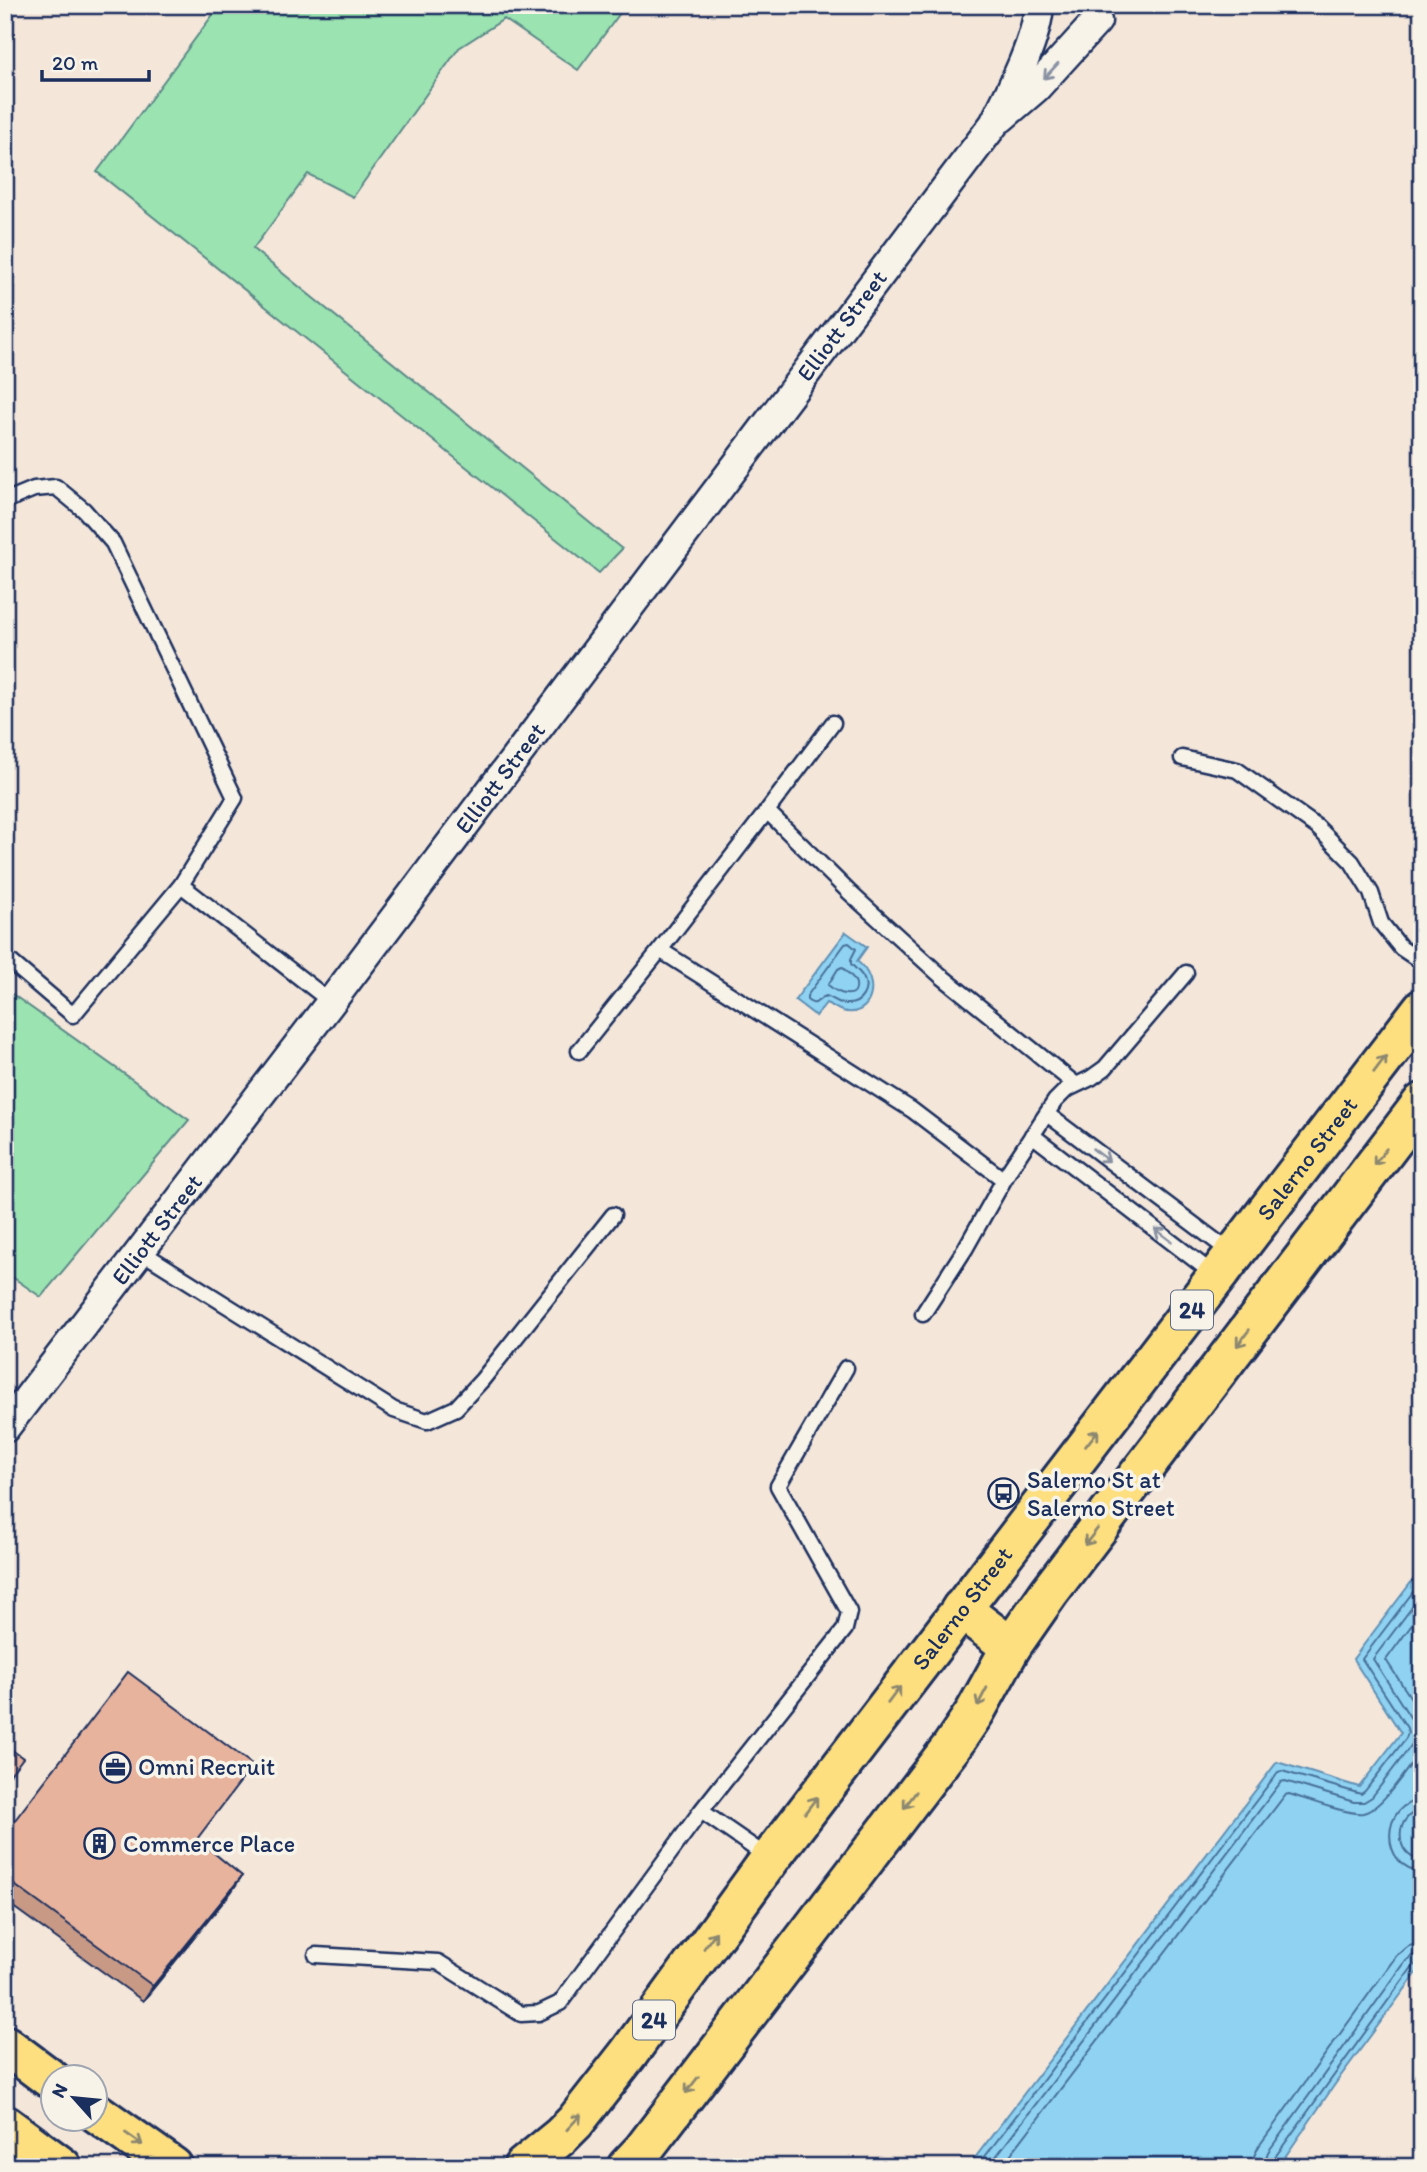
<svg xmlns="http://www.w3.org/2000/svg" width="1427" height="2172" font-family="Itim,sans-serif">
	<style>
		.green { fill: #9be3b1; stroke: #5b8988; stroke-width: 2 }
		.water { fill: #8fd2f1; stroke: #6191b6; stroke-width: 2 }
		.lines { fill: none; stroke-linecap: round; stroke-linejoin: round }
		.shore { stroke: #497099; stroke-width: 2 }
		.service-casing { stroke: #1b2f5e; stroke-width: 19 }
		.minor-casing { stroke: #1b2f5e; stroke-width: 33 }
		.primary-casing { stroke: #1b2f5e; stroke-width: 44 }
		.service { stroke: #f7f3e8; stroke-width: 14 }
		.minor { stroke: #f7f3e8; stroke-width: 28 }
		.primary { stroke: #fddf80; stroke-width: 38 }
		.wall { fill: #c89a86; stroke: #1b2f5e; stroke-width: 2 }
		.shaded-wall { fill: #a27d6d; stroke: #1b2f5e; stroke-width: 2 }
		.building { fill: #e8b39c; stroke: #1b2f5e; stroke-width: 2 }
		.oneway { stroke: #8991a3 }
		.oneway2 { stroke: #8c876f }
		.labels { text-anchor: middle; stroke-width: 7; stroke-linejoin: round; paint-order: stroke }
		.shield { fill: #f7f3e8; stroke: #5d6a87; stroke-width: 2 }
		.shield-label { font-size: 23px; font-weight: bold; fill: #1b2f5e }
		.street-label { font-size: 24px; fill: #1b2f5e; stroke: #f7f3e8 }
		.poi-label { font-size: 24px; fill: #1b2f5e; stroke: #f7f3e8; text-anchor: start }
	</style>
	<rect width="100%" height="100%" fill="#f4e6d9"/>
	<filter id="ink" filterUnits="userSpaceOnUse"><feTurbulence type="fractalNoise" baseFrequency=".0143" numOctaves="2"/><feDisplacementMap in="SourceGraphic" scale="14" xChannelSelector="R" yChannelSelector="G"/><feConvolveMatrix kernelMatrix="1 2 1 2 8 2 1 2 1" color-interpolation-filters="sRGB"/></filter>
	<g filter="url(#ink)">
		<path class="green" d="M220 5H626L578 70 504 19 459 48 353 197 308 174 253 249 622 549 599 573 97 172Z
			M5 989 189 1120 41 1297 5 1272Z"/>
		<path class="water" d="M846 932 867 947 857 961C883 982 871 1019 842 1011 836 1009 831 1005 826 1003L816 1016 795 1000Z
			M1422 1568V1818L1415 1838 1422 1849V1966L1340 2077 1278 2167H968L1277 1762 1359 1787 1401 1733 1353 1659Z"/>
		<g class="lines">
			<path class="shore" d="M849 943 856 949 851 959V964C855 968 860 972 863 977 870 989 862 1005 846 1004 839 1004 833 998 826 996 816 999 817 1008 807 1000V996L845 944Z
				M842 967C849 975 860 980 855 992 846 998 835 991 828 985L838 969Z
				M1422 1611 1386 1660 1422 1715
				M1422 1800C1380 1802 1379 1869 1422 1871
				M1422 1811C1394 1812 1393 1858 1422 1860
				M977 2167 1278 1772 1282 1771 1361 1794 1365 1791 1406 1738 1408 1733 1407 1728 1362 1659 1422 1580
				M988 2167 1281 1782 1285 1781 1354 1802H1364L1372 1797 1413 1743 1417 1735 1415 1725 1373 1659 1422 1594
				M1001 2167 1285 1795 1289 1794C1306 1799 1348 1815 1363 1813 1383 1809 1409 1765 1422 1749
				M1253 2167 1254 2156 1259 2146 1397 1955 1409 1946 1422 1943
				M1263 2167 1268 2152 1406 1961 1413 1955 1422 1954
				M1272 2167 1275 2157 1413 1966 1422 1963"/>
			<defs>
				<path id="service" d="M5 501 34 489 56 487 84 510 113 543 235 798 181 885 73 1015 5 957
					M1182 758 1237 770 1317 827 1352 862 1371 893 1381 923 1401 948 1422 962
					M767 811 833 723
					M181 885 331 1002
					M579 1051 660 950
					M1047 1114 1233 1254
					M1032 1135 1216 1276
					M1004 1180 912 1110 660 950 767 811 849 892 940 975 1075 1084
					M140 1251 394 1410 427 1421 456 1408 482 1380 613 1215
					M923 1314 965 1249 1010 1169 1055 1101 1066 1090 1091 1078 1105 1068 1186 973
					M701 1811 769 1858
					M316 1955 438 1962 521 2014 539 2013 560 2003 701 1811 845 1629 849 1612 778 1486 846 1368"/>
				<g id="minor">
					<path d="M1001 118 1036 88 1097 21"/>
					<path id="s1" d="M5 1428 331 1002 994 124C1010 92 1037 41 1039 5"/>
				</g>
				<g id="primary">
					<path d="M961 1609 1011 1647"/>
					<path d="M5 2045 52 2080"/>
					<path d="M94 2111 173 2167"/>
					<path d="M5 2125 62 2167"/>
					<path id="s2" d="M523 2167 561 2136 575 2122 629 2053 770 1859 1422 1009"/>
					<path d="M627 2167 643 2150 952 1746 975 1712 1011 1647 1050 1591 1422 1103"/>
				</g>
			</defs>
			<use href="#service" class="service-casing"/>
			<use href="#minor" class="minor-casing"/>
			<use href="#primary" class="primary-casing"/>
			<use href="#service" class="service"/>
			<use href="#minor" class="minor"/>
			<use href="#primary" class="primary"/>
		</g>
		<path class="wall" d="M5 1833 198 1840 232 1891 143 2001 5 1901Z"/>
		<path class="shaded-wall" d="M242 1876 232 1891 143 2001 153 1986Z"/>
		<path class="building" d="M128 1672 253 1765 197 1839 242 1876 153 1986 5 1878V1833Z
			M5 1745 23 1758 5 1781Z"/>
		<defs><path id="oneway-shaft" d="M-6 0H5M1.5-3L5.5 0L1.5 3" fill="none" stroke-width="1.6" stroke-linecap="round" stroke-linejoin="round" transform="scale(1.75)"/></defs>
		<g class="oneway">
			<use href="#oneway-shaft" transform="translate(1051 71) rotate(132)"/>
			<use href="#oneway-shaft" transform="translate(1101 1155) rotate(37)"/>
			<use href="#oneway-shaft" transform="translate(1163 1235) rotate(-143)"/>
		</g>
		<g class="oneway2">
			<use href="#oneway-shaft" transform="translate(1380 1064) rotate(-53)"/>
			<use href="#oneway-shaft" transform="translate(1380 1157) rotate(127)"/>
			<use href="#oneway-shaft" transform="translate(1243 1338) rotate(127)"/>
			<use href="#oneway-shaft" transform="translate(1092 1438) rotate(-52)"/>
			<use href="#oneway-shaft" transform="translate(1091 1537) rotate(128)"/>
			<use href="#oneway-shaft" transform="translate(894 1695) rotate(-53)"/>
			<use href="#oneway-shaft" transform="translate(982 1697) rotate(118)"/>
			<use href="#oneway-shaft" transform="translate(910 1800) rotate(127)"/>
			<use href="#oneway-shaft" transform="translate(811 1805) rotate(-53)"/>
			<use href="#oneway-shaft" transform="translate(710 1940) rotate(-54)"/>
			<use href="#oneway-shaft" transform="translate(692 2085) rotate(128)"/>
			<use href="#oneway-shaft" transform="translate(574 2122) rotate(-47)"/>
			<use href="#oneway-shaft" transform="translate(134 2139) rotate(35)"/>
		</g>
	</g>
	<defs>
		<symbol id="bus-ring" viewBox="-11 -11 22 22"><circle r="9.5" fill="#f7f3e8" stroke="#1b2f5e" stroke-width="1.5"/><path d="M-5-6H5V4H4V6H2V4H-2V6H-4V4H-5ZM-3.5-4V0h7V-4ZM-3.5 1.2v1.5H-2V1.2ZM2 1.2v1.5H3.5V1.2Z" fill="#1b2f5e"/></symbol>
		<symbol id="office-ring" viewBox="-11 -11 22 22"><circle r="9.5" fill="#f7f3e8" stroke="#1b2f5e" stroke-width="1.5"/><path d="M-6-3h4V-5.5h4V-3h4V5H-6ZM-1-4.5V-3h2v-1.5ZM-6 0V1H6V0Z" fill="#1b2f5e"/></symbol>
		<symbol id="building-ring" viewBox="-11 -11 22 22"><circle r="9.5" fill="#f7f3e8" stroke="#1b2f5e" stroke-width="1.5"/><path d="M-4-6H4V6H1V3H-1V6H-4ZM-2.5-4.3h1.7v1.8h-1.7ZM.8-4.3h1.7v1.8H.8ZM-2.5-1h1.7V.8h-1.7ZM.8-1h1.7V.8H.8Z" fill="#1b2f5e"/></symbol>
	</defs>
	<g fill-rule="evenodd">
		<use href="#bus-ring" x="986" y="1476" width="35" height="35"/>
		<use href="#office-ring" x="98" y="1750" width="35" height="35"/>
		<use href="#building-ring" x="82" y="1826" width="35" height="35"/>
	</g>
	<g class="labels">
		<g class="shield">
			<rect x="1171" y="1290.5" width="42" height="39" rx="5"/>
			<rect x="633" y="2000.5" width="42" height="39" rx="5"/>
		</g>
		<g class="shield-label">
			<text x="1192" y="1318">24</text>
			<text x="654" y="2028">24</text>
		</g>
		<g class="street-label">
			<text dy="8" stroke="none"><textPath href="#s1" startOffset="1384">Elliott Street</textPath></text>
			<text dy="8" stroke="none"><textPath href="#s1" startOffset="817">Elliott Street</textPath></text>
			<text dy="8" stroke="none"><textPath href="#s2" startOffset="1279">Salerno Street</textPath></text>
			<text dy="8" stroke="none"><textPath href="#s1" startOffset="250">Elliott Street</textPath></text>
			<text dy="8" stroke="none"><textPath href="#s2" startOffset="712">Salerno Street</textPath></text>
		</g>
		<g class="poi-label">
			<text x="1027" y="1488">Salerno St at<tspan x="1027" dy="28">Salerno Street</tspan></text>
			<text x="138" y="1775">Omni Recruit</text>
			<text x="123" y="1852">Commerce Place</text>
		</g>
	</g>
	<rect width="1427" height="2172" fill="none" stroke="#f7f3e8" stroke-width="28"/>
	<rect x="14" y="14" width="1399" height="2144" fill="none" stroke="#1b2f5e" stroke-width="2.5" filter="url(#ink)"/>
	<g transform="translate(74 2098) rotate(297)"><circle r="33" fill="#f7f3e8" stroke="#9fa5b1" stroke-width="2"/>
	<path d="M0-5L12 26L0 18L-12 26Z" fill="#1b2f5e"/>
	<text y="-10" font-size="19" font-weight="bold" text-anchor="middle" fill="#1b2f5e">N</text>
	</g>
	<path d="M42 70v10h107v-10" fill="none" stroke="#1b2f5e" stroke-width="3.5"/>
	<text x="52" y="70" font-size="21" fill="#1b2f5e" stroke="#f7f3e8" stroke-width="5" paint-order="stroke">20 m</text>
</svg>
